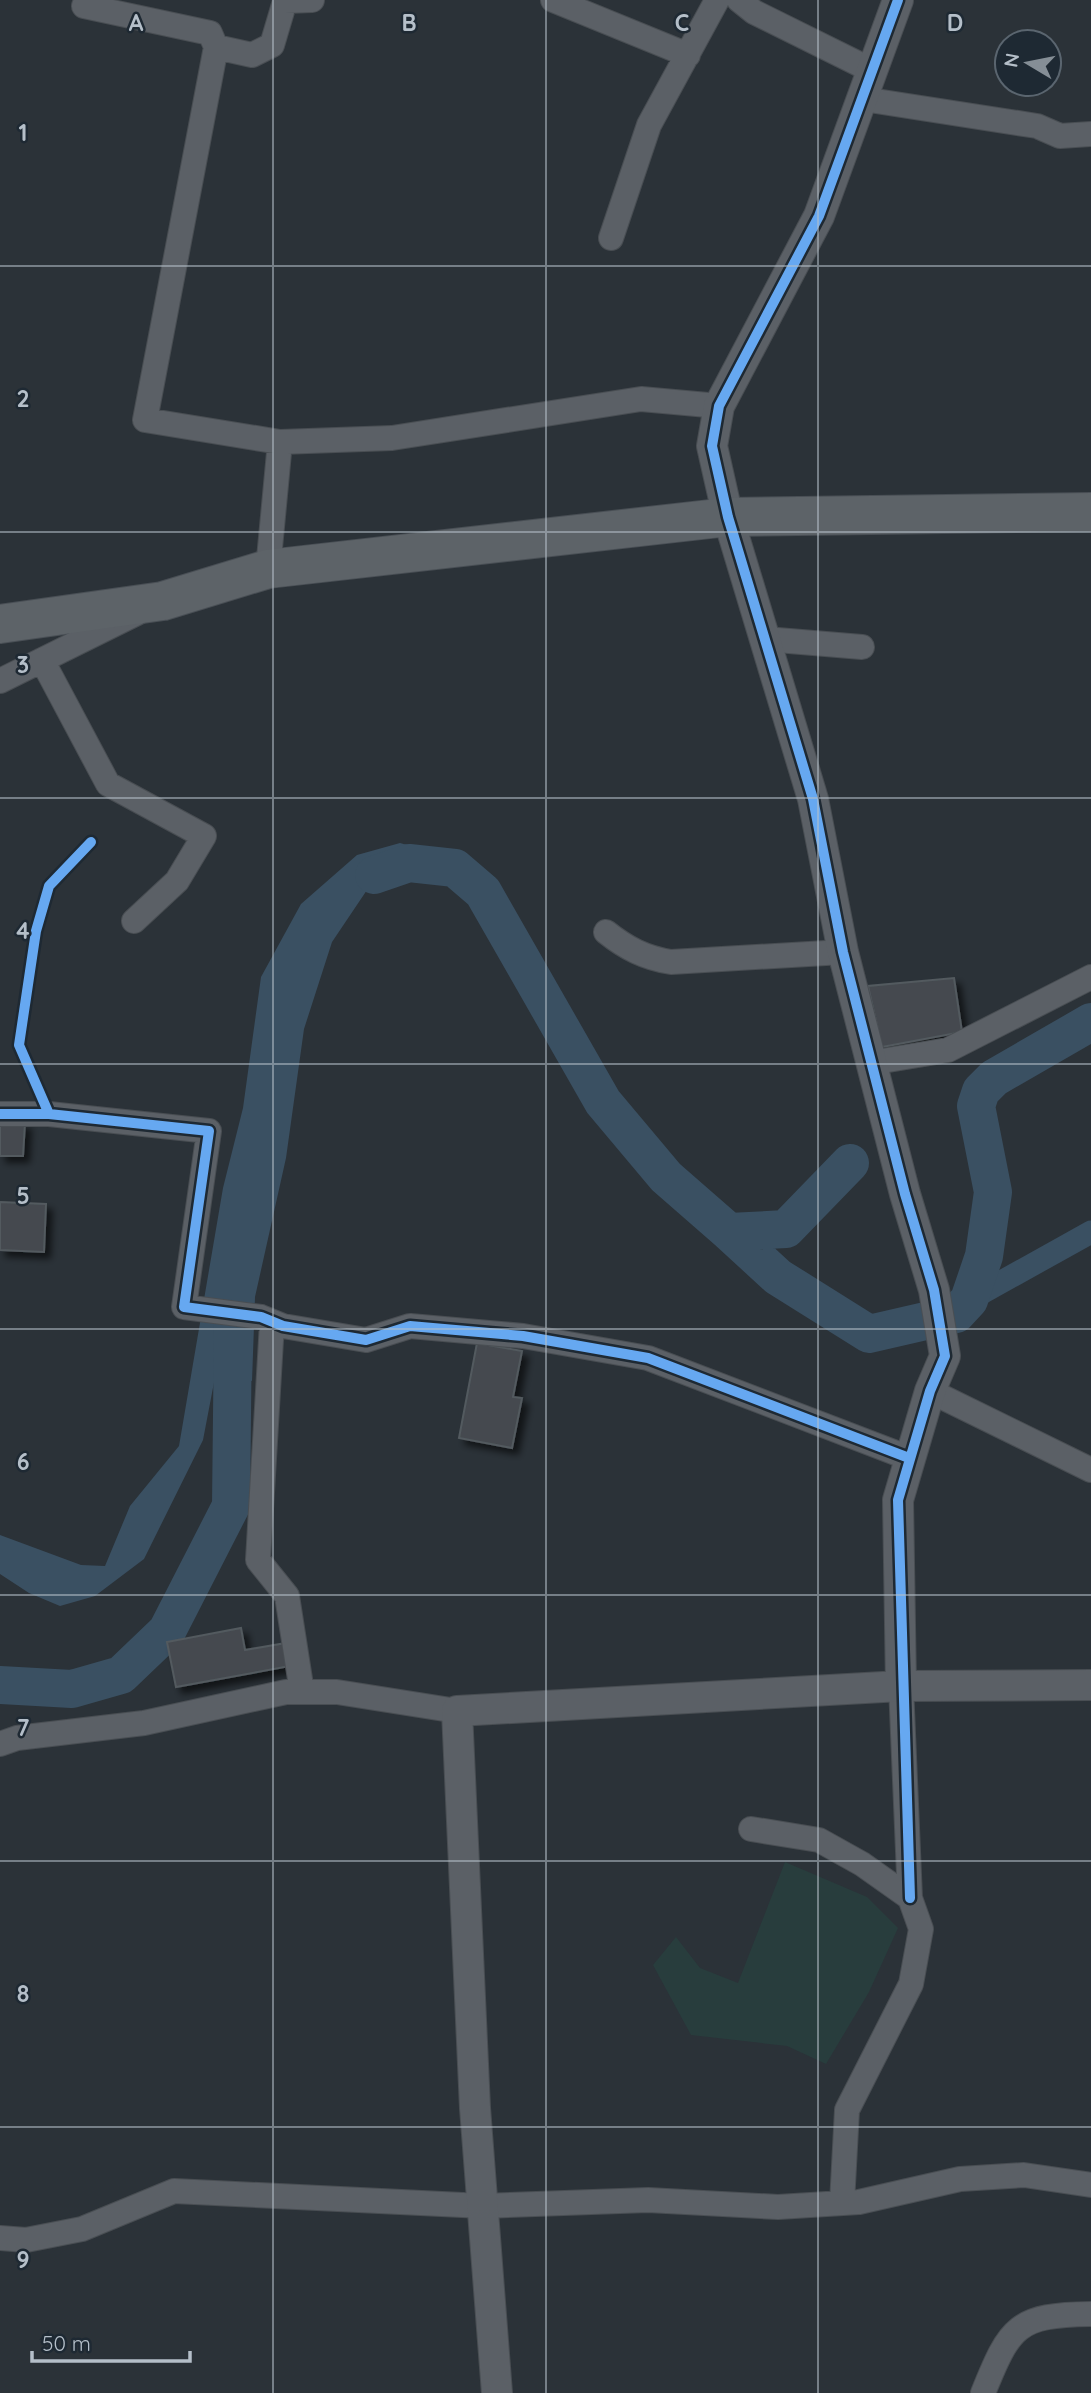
<svg xmlns="http://www.w3.org/2000/svg" width="1091" height="2393" font-family="Quicksand,sans-serif">
	<style>
		.green { fill: #283d3d }
		.water { fill: #3a5062 }
		.lines { fill: none; stroke-linecap: round; stroke-linejoin: round }
		.canal { stroke: #3a5062; stroke-width: 23 }
		.river { stroke: #3a5062; stroke-width: 38 }
		.building { fill: #444a4f; stroke: #535a5f; stroke-width: 2; filter: url(#shadow) }
		.minor-casing { stroke: #494e53; stroke-width: 26 }
		.tertiary-casing { stroke: #494e53; stroke-width: 32 }
		.primary-casing { stroke: #494f55; stroke-width: 40 }
		.minor { stroke: #5b6066; stroke-width: 24 }
		.tertiary { stroke: #5b6066; stroke-width: 30 }
		.primary { stroke: #5d6368; stroke-width: 38 }
		.cycleway-casing { stroke: #1e2933; stroke-width: 15 }
		.cycleway { stroke: #66a8f1; stroke-width: 10 }
		.grid { fill: none; stroke: #b5bfc9; stroke-width: 2; stroke-opacity: 0.55 }
		.grid-label { font-size: 23px; text-anchor: middle; font-weight: bold; fill: #b5bfc9; stroke: #1e2933; stroke-width: 5; stroke-linejoin: round; paint-order: stroke }
	</style>
	<defs>
		<filter id="shadow"><feDropShadow dx="6" dy="6" stdDeviation="3.5" flood-color="#0009"/></filter>
	</defs>
	<rect width="100%" height="100%" fill="#2b3238"/>
	<path class="green" d="M785 1862 867 1897 898 1928 869 1992 826 2064 787 2046 691 2035 653 1965 676 1937 700 1968 738 1983Z"/>
	<path class="water" d="M400 843 432 852 416 878 367 890 332 942 304 1029 286 1158 255 1297 252 1381 216 1372 203 1440 144 1559 95 1596 60 1606 29 1593 0 1574V1535L81 1565 105 1566 130 1506 179 1446 223 1188 243 1108 261 977 301 904 357 855Z"/>
	<g class="lines">
		<path class="canal" d="M969 1300 1091 1232"/>
		<path class="river" d="M374 875 409 863 455 868 483 892 603 1102 666 1177 729 1232 786 1229 850 1163
			M729 1232 778 1277 869 1334 956 1314 969 1300 984 1256 993 1192 976 1106 981 1091 994 1078 1091 1022
			M0 1685 72 1689 121 1675 167 1631 231 1506 233 1324"/>
	</g>
	<path class="building" d="M954 978 962 1032 882 1047 868 986Z
		M25 1123 23 1156H0V1124Z
		M0 1202 46 1204 44 1252 0 1250Z
		M477 1343 522 1351 513 1397 522 1398 512 1448 459 1438Z
		M241 1628 245 1650 286 1643 290 1666 176 1687 167 1642Z"/>
	<g class="lines">
		<defs>
			<path id="minor" d="M553 0 688 55
				M739 0 754 12 873 71
				M84 6 210 33 216 47 252 55 272 45 285 1 312 0
				M216 47 145 420 280 442 392 438 641 399 719 406
				M863 99 1037 126 1060 136 1091 134
				M611 238 649 125 717 0
				M268 569 280 442
				M765 639 862 647
				M42 660 108 784 204 836 177 881 134 921
				M0 681 137 613
				M606 932C626 948 645 958 671 962L843 952
				M870 1063 948 1050 1091 977
				M0 1114H49L209 1131 184 1307 261 1317 283 1326 366 1340 410 1326 523 1336 648 1358 909 1458
				M272 1323 258 1560 287 1596 302 1692
				M930 1391 1091 1470
				M901 1686 910 1898
				M0 1744 17 1738 144 1723 286 1692H337L457 1711
				M751 1829 819 1840 862 1864 910 1898 921 1929 911 1984 847 2110 842 2203
				M0 2238 26 2240 82 2229 174 2191 483 2206 648 2200 778 2207 859 2202 960 2179 1024 2175 1091 2185
				M983 2393C1010 2326 1017 2315 1091 2314"/>
			<path id="tertiary" d="M898 0 819 216 719 406 712 446 728 517 813 799 843 952 905 1194 934 1290 945 1356 930 1391 898 1500 901 1686
				M497 2393 475 2108 457 1711 901 1686 1091 1685"/>
			<path id="primary" d="M0 624 163 601 268 569 728 517 1091 512"/>
		</defs>
		<use href="#minor" class="minor-casing"/>
		<use href="#tertiary" class="tertiary-casing"/>
		<use href="#primary" class="primary-casing"/>
		<use href="#minor" class="minor"/>
		<use href="#tertiary" class="tertiary"/>
		<use href="#primary" class="primary"/>
		<defs>
			<path id="cycleway" d="M898 0 819 216 719 406 712 446 728 517 813 799 843 952 905 1194 934 1290 945 1356 930 1391 898 1500 910 1898
				M0 1114H49L209 1131 184 1307 261 1317 283 1326 366 1340 410 1326 523 1336 648 1358 909 1458
				M49 1114 19 1045 36 931 49 886 91 842"/>
		</defs>
		<use href="#cycleway" class="cycleway-casing"/>
		<use href="#cycleway" class="cycleway"/>
	</g>
	<path class="grid" d="M273 0V2393M546 0V2393M818 0V2393M0 266H1091M0 532H1091M0 798H1091M0 1064H1091M0 1329H1091M0 1595H1091M0 1861H1091M0 2127H1091"/>
	<g class="grid-label">
		<text x="136" y="31">A</text>
		<text x="409" y="31">B</text>
		<text x="682" y="31">C</text>
		<text x="955" y="31">D</text>
		<text x="23" y="141">1</text>
		<text x="23" y="407">2</text>
		<text x="23" y="673">3</text>
		<text x="23" y="939">4</text>
		<text x="23" y="1204">5</text>
		<text x="23" y="1470">6</text>
		<text x="23" y="1736">7</text>
		<text x="23" y="2002">8</text>
		<text x="23" y="2268">9</text>
	</g>
	<g transform="translate(1028 63) rotate(280)"><circle r="33" fill="#1e2933" stroke="#5a656f" stroke-width="2"/>
	<path d="M0-5L12 26L0 18L-12 26Z" fill="#858e96"/>
	<text y="-10" font-size="19" font-weight="bold" text-anchor="middle" fill="#b5bfc9">N</text>
	</g>
	<path d="M32 2351v10h158v-10" fill="none" stroke="#b5bfc9" stroke-width="3.5"/>
	<text x="42" y="2351" font-size="21" fill="#b5bfc9" stroke="#1e2933" stroke-width="5" paint-order="stroke">50 m</text>
</svg>
